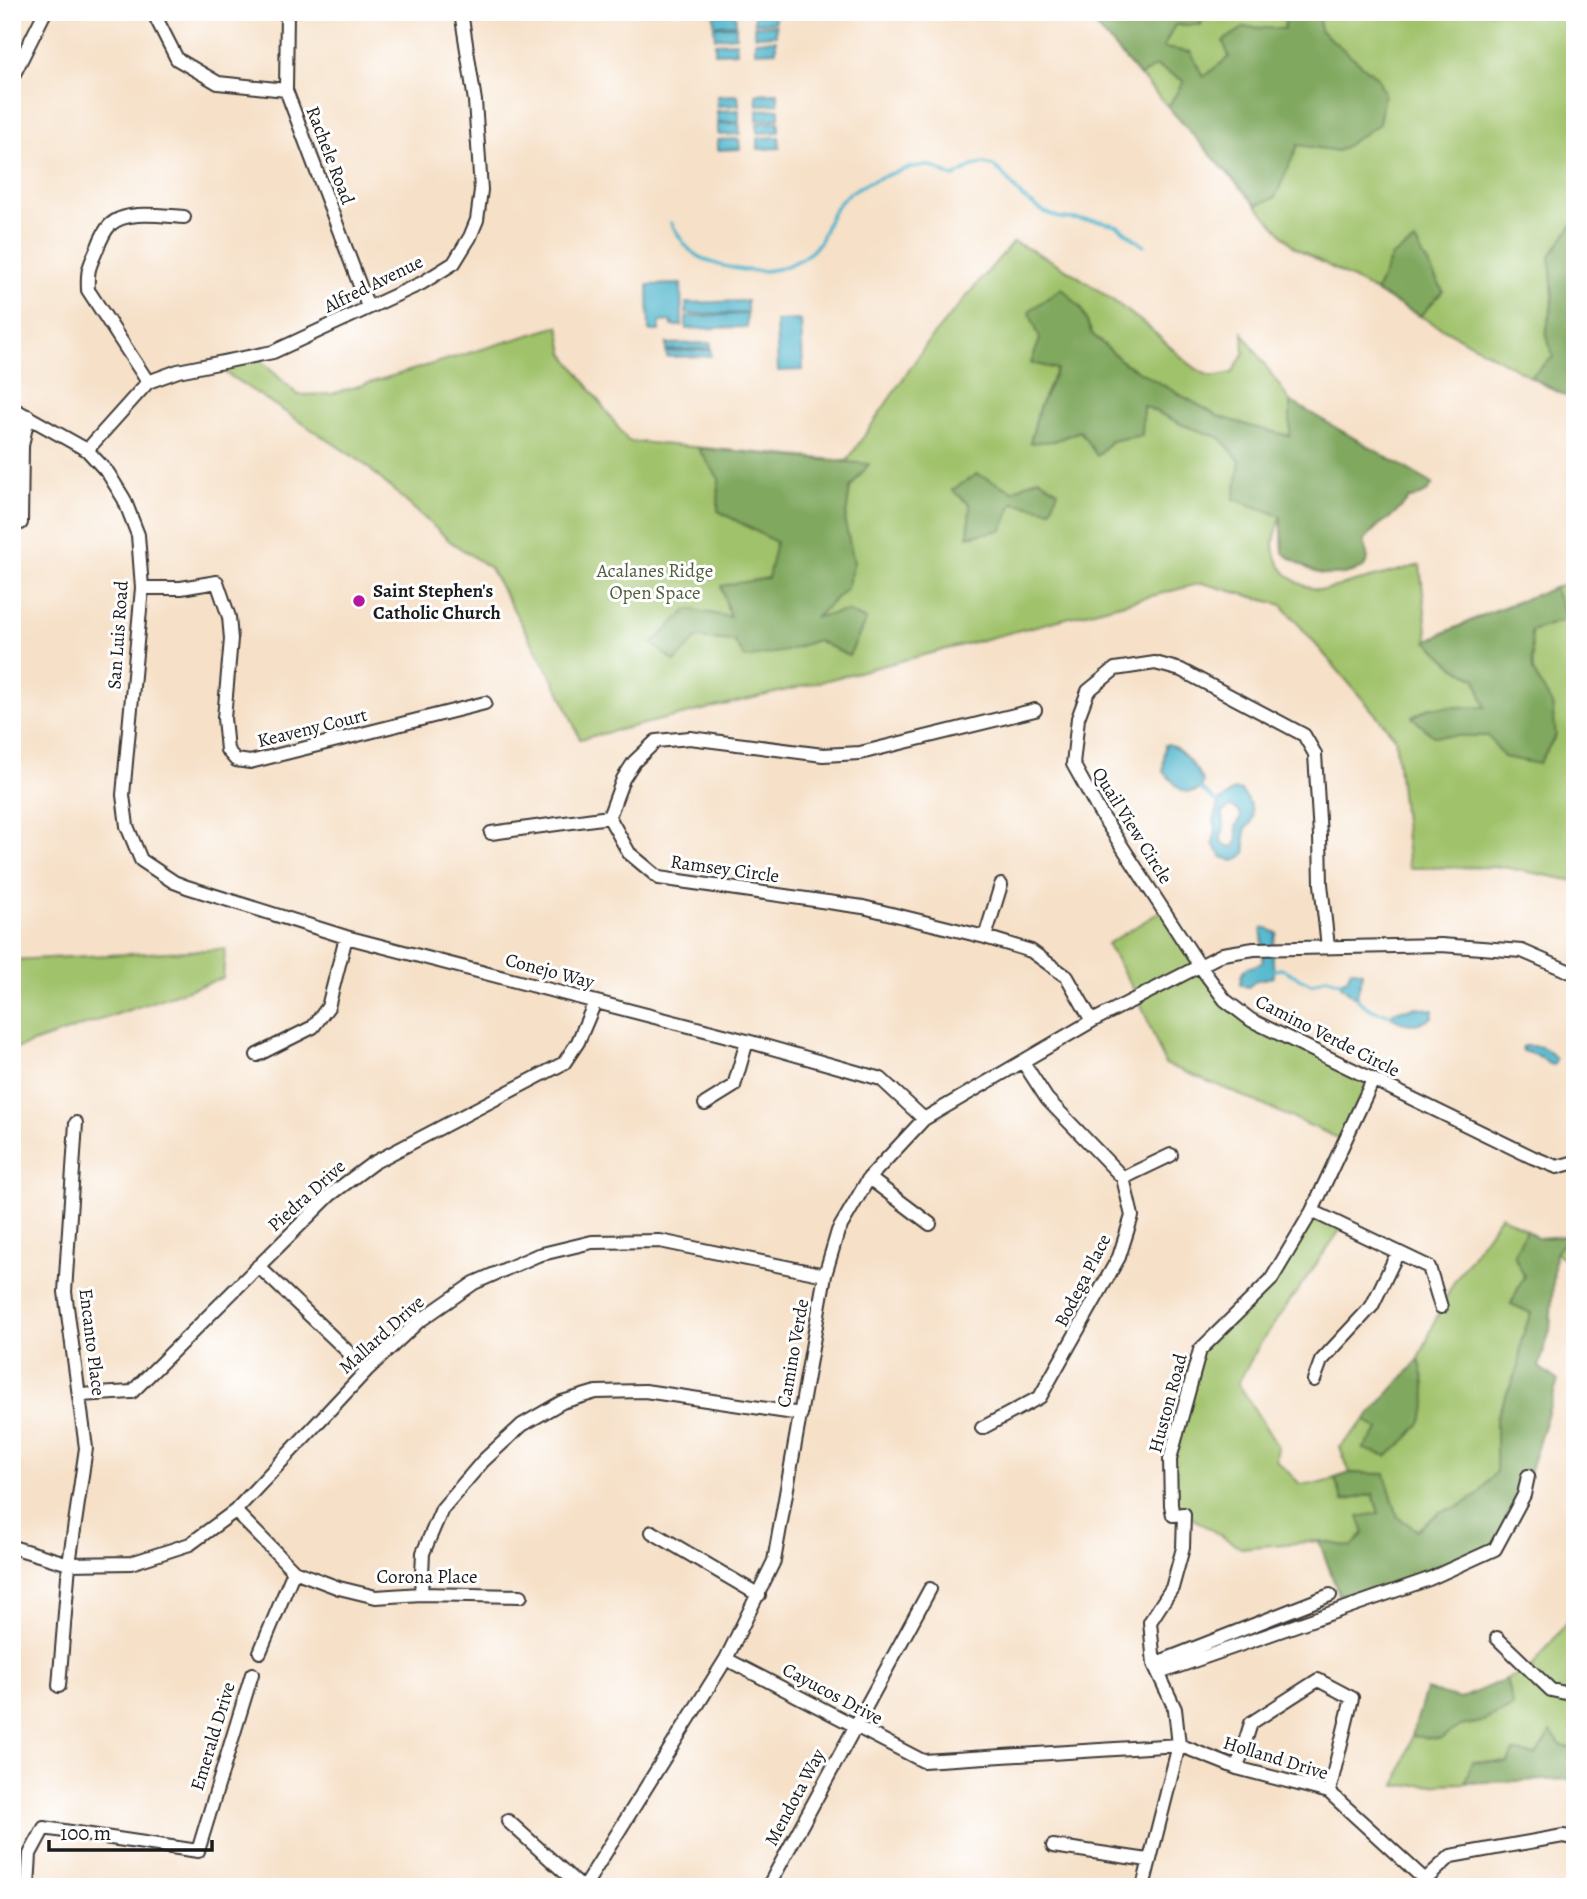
<svg xmlns="http://www.w3.org/2000/svg" width="1587" height="1899" font-family="Alegreya,serif">
	<style>
		.green { fill: #a0c26b; stroke: #5e6f44; stroke-width: 2 }
		.forest { fill: #80a85f; stroke: #4e623e; stroke-width: 2 }
		.water { fill: #4cb4cb; stroke: #346874; stroke-width: 2; fill-rule: evenodd }
		.lines { fill: none; stroke-linecap: round; stroke-linejoin: round }
		.stream { stroke: #4cb4cb; stroke-width: 3.5 }
		.minor-casing { stroke: #3d3936; stroke-width: 16 }
		.minor { stroke: #fff; stroke-width: 12 }
		.poi-dot { fill: #b5179e; stroke: #fff; stroke-width: 2.5 }
		.labels { text-anchor: middle; stroke-width: 6; stroke-linejoin: round; paint-order: stroke }
		.street-label { font-size: 19px; fill: #1c1c1c; stroke: #fff }
		.park-label { font-size: 19px; fill: #515e3c; stroke: #fff }
		.poi-label { font-size: 19px; font-weight: bold; fill: #1c1c1c; stroke: #fff; text-anchor: start }
	</style>
	<rect width="100%" height="100%" fill="#fff"/>
	<filter id="ink" filterUnits="userSpaceOnUse"><feTurbulence type="fractalNoise" baseFrequency=".0143" numOctaves="2"/><feDisplacementMap in="SourceGraphic" scale="14" xChannelSelector="R" yChannelSelector="G"/><feConvolveMatrix kernelMatrix="1 2 1 2 8 2 1 2 1" color-interpolation-filters="sRGB"/></filter>
	<filter id="wash" filterUnits="userSpaceOnUse"><feTurbulence type="fractalNoise" baseFrequency=".00686" numOctaves="4" result="noise"/><feDisplacementMap in="SourceGraphic" scale="28" xChannelSelector="R" yChannelSelector="G"/><feGaussianBlur stdDeviation="1.57" result="paint"/><feColorMatrix in="noise" values="0 0 0 0 0 0 0 0 0 0 0 0 0 0 0 0 0 1.4 0 .05"/><feComposite in="paint" operator="in"/></filter>
	<g filter="url(#wash)">
		<rect width="100%" height="100%" fill="#f6e0c7"/>
		<path class="green" d="M1083 12H1575V401L1294 247Z
			M1013 242C1060 261 1102 292 1142 322 1160 335 1191 371 1211 376 1217 377 1226 374 1232 373L1244 353 1243 333 1290 401V436L1253 427 1218 416 1124 363 1092 334 1081 308 1058 368 1039 408 1054 441 1080 431 1098 455 1111 441 1142 435 1143 405 1183 425 1221 438 1240 461 1281 516C1279 525 1274 536 1274 544 1275 571 1299 589 1324 590L1420 565 1428 640 1488 613 1575 580V881L1503 867 1409 868 1395 737 1282 605 1202 583 800 687 580 739 561 694 490 568 451 542 363 463 212 364 256 356 298 395 332 394 559 326 564 353 628 441 847 461 930 339Z
			M1163 910 1225 1000 1373 1080 1345 1141 1217 1085 1165 1064 1138 997 1107 944Z
			M225 949 223 978 12 1050V960Z
			M1312 1211 1343 1226 1260 1344 1238 1383 1278 1447 1276 1460 1300 1484 1322 1483 1335 1478 1343 1501 1373 1494 1379 1514 1352 1547 1319 1541 1241 1548 1171 1505 1170 1459 1200 1350 1271 1280Z
			M1501 1215 1526 1230 1514 1255 1524 1276 1511 1304 1531 1313 1522 1338 1518 1368 1496 1418V1471L1478 1495 1458 1507 1440 1512 1417 1530 1398 1518 1385 1475 1350 1473 1340 1447 1365 1420 1379 1430 1364 1449 1425 1384 1419 1359 1441 1307 1455 1280Z
			M1568 1236H1575V1264L1555 1253Z
			M1568 1621 1575 1623 1574 1749 1562 1746 1536 1755 1513 1752 1508 1763 1473 1761 1465 1783 1396 1786 1412 1736 1440 1739 1460 1726 1481 1722 1512 1707 1506 1679 1530 1669Z"/>
		<path class="forest" d="M1083 12H1203L1201 25H1175L1163 48 1191 52 1203 77 1229 57 1223 41 1245 27 1284 29 1286 12H1319L1320 30 1378 78 1384 93 1379 124 1338 151 1298 145 1275 198 1256 205 1168 107 1184 81 1156 66 1140 76Z
			M1575 221V362L1572 365 1575 368V401L1530 377 1553 357 1546 333 1553 298 1550 256Z
			M1415 241 1443 291 1420 316 1376 292 1391 257Z
			M1062 288 1081 308 1092 334 1124 363 1218 416 1253 427 1290 436V401L1433 484 1427 492 1408 500 1394 515 1379 525 1364 540 1368 559 1363 568C1326 583 1314 573 1283 553L1281 516 1234 499 1240 461 1221 438 1183 425 1143 405 1142 435 1111 441 1097 456 1080 431 1054 441 1030 443 1039 408 1057 369 1031 363 1040 339 1029 311Z
			M698 448 869 464 850 488 845 523 854 562 847 588 816 617 847 611 866 620 849 656 817 640 786 651 745 658 734 641 697 638 675 662 652 644 688 609 730 617 721 586 768 578 776 542 718 511 719 479Z
			M977 474 1013 491 1038 478 1058 491 1051 510 1013 503 1002 530 968 536 970 505 952 490Z
			M1554 588 1567 619 1531 631 1533 671 1552 704 1556 735 1539 764 1504 757 1488 736H1433L1412 717 1431 707H1485L1476 679 1454 667 1427 641 1488 613Z
			M1526 1230 1537 1238 1568 1236 1555 1253 1550 1330 1539 1367 1558 1381 1528 1476 1495 1549 1429 1579 1339 1595 1319 1541 1352 1547 1364 1533 1358 1517 1379 1513 1373 1494 1343 1501 1335 1478 1350 1473 1385 1474 1398 1517 1417 1530 1440 1512 1458 1507 1478 1495 1496 1471V1418L1518 1368 1522 1338 1531 1313 1511 1304 1524 1276 1514 1255Z
			M1419 1359C1423 1373 1429 1401 1424 1415 1419 1429 1399 1447 1387 1456L1363 1449 1379 1430 1365 1420Z
			M1506 1679 1513 1707 1481 1722 1460 1726 1440 1739 1412 1736 1426 1690 1460 1699Z
			M1551 1732 1562 1746 1574 1749 1570 1779 1465 1783 1472 1761 1508 1763 1513 1751 1536 1755Z"/>
		<path class="water" d="M775 12V22L754 23V13Z
			M735 13 736 24 714 25V14Z
			M776 25V35L755 36 754 26Z
			M736 26V36L715 38 714 27Z
			M776 40V51L755 52V41Z
			M736 42 737 52 715 53V43Z
			M778 93V104L757 105 756 94Z
			M738 95 739 105 717 106V96Z
			M779 109V119L757 120V110Z
			M739 110V121L718 122 717 111Z
			M779 122V132L758 133 757 123Z
			M739 123 740 134 718 135V124Z
			M779 137 780 148 758 149V138Z
			M739 139 740 149 718 150V140Z
			M681 284 682 326H672L671 321 660 322 659 331H649L648 285Z
			M747 301V313L686 314V303Z
			M747 314V327L686 329V317Z
			M801 320 803 370 778 371 776 321Z
			M711 343V348L666 350V344Z
			M711 350V356L667 357 666 352Z
			M1168 744C1183 750 1195 767 1203 781L1201 789C1181 799 1177 783 1163 772L1165 745Z
			M1236 790 1241 791C1248 799 1256 812 1251 823 1247 830 1246 823 1245 833 1243 848 1253 853 1233 861L1222 857 1213 844 1216 829 1214 820 1217 811V802L1224 799 1231 792ZM1230 807C1237 808 1240 811 1241 817L1236 827 1238 840 1233 847C1212 843 1225 835 1224 824 1224 820 1222 816 1223 812Z
			M1266 928 1277 933C1271 946 1273 962 1274 977L1257 980 1248 987 1240 984C1242 961 1249 971 1263 962L1262 933V929Z
			M1351 969 1362 972C1363 978 1357 989 1357 999L1342 987 1340 982 1347 979Z
			M1417 1007 1433 1010 1432 1017C1422 1026 1403 1026 1392 1017L1391 1014 1393 1012Z
			M1524 1046C1543 1046 1542 1045 1556 1058L1555 1063 1553 1065 1549 1064 1539 1056 1523 1051 1522 1048Z"/>
		<g class="lines">
			<path class="stream" d="M671 223C677 232 682 243 690 250 707 266 754 275 777 269 788 266 802 259 811 252 824 241 825 223 834 210 839 203 845 195 853 191 866 182 914 163 929 166 938 168 946 174 954 177L973 166 984 164 993 166 1001 172 1023 198 1044 212 1060 218 1100 221 1118 226 1144 246
				M1201 789 1217 802
				M1273 970 1282 969 1311 984 1326 978 1340 982
				M1357 999C1368 1009 1376 1013 1391 1014"/>
		</g>
	</g>
	<g filter="url(#ink)">
		<g class="lines">
			<defs>
				<path id="minor" d="M153 12 177 59 218 83 286 90
					M287 12 286 90 368 307
					M12 78 45 12
					M148 382 88 290C87 270 89 267 97 249 100 241 104 231 110 225 126 209 163 216 184 217
					M12 408 87 450 108 473 124 499 138 535 142 588 123 795 127 826 141 860 174 882 187 887 346 937 747 1041 881 1079 924 1119
					M87 450 148 382 178 371 273 352 422 283 454 263 470 237 477 220 481 190 475 101 461 12
					M21 523 22 446 28 416
					M142 588H181L217 582 229 617 231 639 224 718 227 750 236 760 250 762 485 703
					M1035 710 860 753 823 755 690 738 656 741 634 762 623 779 609 817 629 853 659 878 863 907 985 937 1031 951 1067 977 1092 1021
					M491 833 609 817
					M985 937 1001 885
					M1328 947 1321 884 1320 836 1315 754 1304 735 1181 670 1155 663 1115 669 1088 691 1078 718 1073 764 1099 811 1199 965 1225 1000 1251 1020 1532 1157 1557 1167 1575 1162
					M257 1055 313 1027 328 1007 346 937
					M705 1104 734 1086 747 1041
					M869 1178 930 1224
					M1123 1178 1171 1155
					M1312 1211 1429 1267 1441 1307
					M258 1266 367 1370
					M1314 1380 1321 1361 1372 1306 1398 1252
					M80 1395 132 1392 330 1195 373 1163 564 1063 578 1042 595 1002
					M982 1428 1040 1397 1119 1257 1132 1216 1123 1178 1047 1099 1023 1062
					M235 1511 294 1571 339 1588 376 1597 421 1594 521 1596
					M652 1532 759 1595
					M12 1547 69 1564 131 1563 190 1544 235 1511 367 1370 418 1322 474 1283 538 1255 592 1242 660 1241 825 1275
					M421 1594 423 1553 442 1509 483 1461 522 1425 562 1402 596 1392 645 1391 801 1414
					M1497 1638 1551 1690 1575 1695
					M260 1652 294 1571
					M726 1659 923 1761 1179 1745 1237 1768 1329 1792 1425 1880 1451 1856 1563 1836 1575 1838
					M1154 1664 1330 1595
					M1159 1673 1429 1579 1495 1549 1524 1495 1528 1476
					M59 1686 69 1564 86 1448 65 1292 76 1123
					M1237 1768 1251 1723 1318 1680 1352 1698 1329 1792
					M508 1821 581 1887
					M1053 1846 1148 1860
					M28 1887 30 1854 44 1828 198 1851 252 1674
					M584 1887 726 1659 774 1561 825 1275 838 1231 869 1178 924 1119 1092 1021 1223 954 1254 949 1441 945 1522 951 1575 974
					M768 1887 930 1589
					M1143 1887 1179 1745 1175 1709 1154 1664 1150 1622 1172 1588 1183 1548 1184 1514 1173 1515 1171 1505 1170 1459 1200 1350 1271 1280 1312 1211 1373 1080"/>
			</defs>
			<use href="#minor" class="minor-casing"/>
			<use href="#minor" class="minor"/>
		</g>
	</g>
	<circle class="poi-dot" cx="359" cy="601" r="7"/>
	<g class="labels">
		<g class="street-label">
			<text transform="translate(331 155) rotate(69)" y="7">Rachele Road</text>
			<text transform="translate(373 283) rotate(-26)" y="7">Alfred Avenue</text>
			<text transform="translate(117 635) rotate(-86)" y="7">San Luis Road</text>
			<text transform="translate(312 727) rotate(-14)" y="7">Keaveny Court</text>
			<text transform="translate(1133 825) rotate(58)" y="7">Quail View Circle</text>
			<text transform="translate(725 868) rotate(8)" y="7">Ramsey Circle</text>
			<text transform="translate(550 970) rotate(15)" y="7">Conejo Way</text>
			<text transform="translate(1328 1035) rotate(27)" y="7">Camino Verde Circle</text>
			<text transform="translate(306 1195) rotate(-42)" y="7">Piedra Drive</text>
			<text transform="translate(1082 1280) rotate(-63)" y="7">Bodega Place</text>
			<text transform="translate(381 1334) rotate(-42)" y="7">Mallard Drive</text>
			<text transform="translate(93 1342) rotate(83)" y="7">Encanto Place</text>
			<text transform="translate(792 1353) rotate(-80)" y="7">Camino Verde</text>
			<text transform="translate(1167 1403) rotate(-75)" y="7">Huston Road</text>
			<text x="427" y="1583">Corona Place</text>
			<text transform="translate(833 1693) rotate(28)" y="7">Cayucos Drive</text>
			<text transform="translate(212 1736) rotate(-73)" y="7">Emerald Drive</text>
			<text transform="translate(1276 1757) rotate(17)" y="7">Holland Drive</text>
			<text transform="translate(794 1797) rotate(-62)" y="7">Mendota Way</text>
		</g>
		<g class="park-label">
			<text x="655" y="577">Acalanes Ridge<tspan x="655" dy="22">Open Space</tspan></text>
		</g>
		<g class="poi-label">
			<text x="373" y="597">Saint Stephen's<tspan x="373" dy="22">Catholic Church</tspan></text>
		</g>
	</g>
	<rect width="1587" height="1899" fill="none" stroke="#fff" stroke-width="42"/>
	<path d="M49 1840v10h163v-10" fill="none" stroke="#1c1c1c" stroke-width="3.5"/>
	<text x="60" y="1840" font-size="21" fill="#1c1c1c" stroke="#ffffff" stroke-width="5" paint-order="stroke">100 m</text>
</svg>
